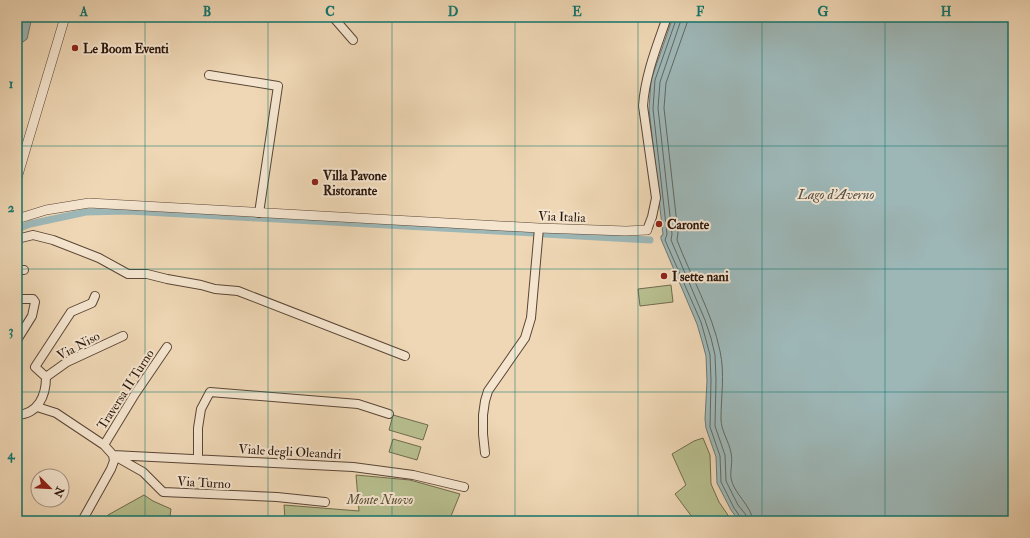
<svg xmlns="http://www.w3.org/2000/svg" width="1030" height="538" font-family="'IM FELL Double Pica',serif">
	<style>
		.green { fill: #b7be8e; stroke: #706a4c }
		.water { fill: #9db7b7; stroke: #6f7672 }
		.lines { fill: none; stroke-linecap: round; stroke-linejoin: round }
		.shore { stroke: #636661; stroke-width: 1 }
		.canal { stroke: #9db7b7; stroke-width: 7 }
		.minor-casing { stroke: #5a4636; stroke-width: 10 }
		.tertiary-casing { stroke: #5a4636; stroke-width: 10 }
		.minor { stroke: #f5e5cf; stroke-width: 8 }
		.tertiary { stroke: #f5e5cf; stroke-width: 9 }
		.grid { fill: none; stroke: #0f766e; stroke-width: 1; stroke-opacity: 0.55 }
		.poi-dot { fill: #8f2418; stroke: #f5e5cf; stroke-width: 1.5 }
		.labels { text-anchor: middle; stroke-width: 4; stroke-linejoin: round; paint-order: stroke }
		.poi-label { font-size: 13px; font-weight: bold; fill: #29150b; stroke: #f5e5cf; text-anchor: start }
		.street-label { font-size: 13px; fill: #29150b; stroke: #f5e5cf }
		.park-label { font-size: 13px; font-style: italic; fill: #544832; stroke: #f5e5cf }
		.water-label { font-size: 14px; font-style: italic; fill: #524e47; stroke: #f5e5cf }
		.neatline { fill: none; stroke: #0f766e; stroke-width: 1.5 }
		.grid-label { font-size: 13px; text-anchor: middle; font-weight: bold; fill: #0f766e }
	</style>
	<rect width="100%" height="100%" fill="#efd7b5"/>
	<filter id="stains"><feTurbulence type="fractalNoise" baseFrequency=".005" numOctaves="4"/><feColorMatrix values="0 0 0 0 .2 0 0 0 0 .09 0 0 0 0 .02 0 0 0 .5 -.17"/></filter>
	<radialGradient id="worn" r=".72"><stop offset=".6" stop-color="#630" stop-opacity="0"/><stop offset="1" stop-color="#630" stop-opacity=".3"/></radialGradient>
	<path class="green" d="M671 285 673 302 640 306 638 289Z
		M393 415 428 425 423 440 389 430Z
		M703 438 710 455 711 484 719 502 732 521H695L675 494 686 485 672 454 694 441Z
		M393 439 421 447 417 460 389 452Z
		M356 475 410 480 460 494 449 521H241L257 519H285L284 505 359 511Z
		M144 495 153 501 171 509 170 516 180 521H105L108 515Z"/>
	<path class="water" d="M17 17H32L27 39 17 46Z
		M673 17H1013V521H739L731 510 717 483 716 457 706 428 705 419 707 381 706 356 702 341 697 324 661 239V236L663 235 649 109 651 80Z"/>
	<g class="lines">
		<path class="shore" d="M677 17 655 80 653 109 667 234 665 240 701 322 706 340 710 355 711 380 710 427 720 456 721 482 734 508 741 518 742 521
			M682 17 660 82 658 108 672 234 671 240 705 320 711 338 715 355 716 380 715 426 725 455 726 481 738 505 746 515 747 521
			M688 17 687 23 666 83 664 108 678 233 677 240C691 277 712 312 720 351 725 374 721 396 721 419 721 431 729 441 731 453 733 462 730 470 731 478 733 493 752 506 753 521"/>
		<path class="canal" d="M17 229 30 224 86 212 128 211 534 233
			M544 234 650 240"/>
		<defs>
			<path id="minor" d="M333 17 353 40
				M209 75 278 86 259 213
				M647 230 652 217 656 198 643 106C645 75 657 46 667 17
				M17 239 33 235 53 240 99 258 128 274H147L167 279 201 285 215 289 238 291 405 356
				M17 273 20 270H24
				M17 299H33L35 302 32 316 17 340
				M46 377 67 362 123 336
				M37 407 56 413 104 445 113 455 143 472 163 492 277 497 325 502
				M17 415C38 414 46 396 46 377L35 367 71 312 92 303 95 296
				M104 445 135 394 167 347
				M485 453 483 434V415L485 401 488 391 525 338 531 318 539 228
				M198 458V428L201 409 210 392 358 404 389 414
				M82 521 111 469 114 461 113 455 353 467 413 475 464 487"/>
			<path id="tertiary" d="M17 178 65 17
				M17 219 46 210 89 203 539 228 626 231 647 230"/>
		</defs>
		<use href="#minor" class="minor-casing"/>
		<use href="#tertiary" class="tertiary-casing"/>
		<use href="#minor" class="minor"/>
		<use href="#tertiary" class="tertiary"/>
	</g>
	<path class="grid" d="M145 17V521M268 17V521M392 17V521M515 17V521M638 17V521M762 17V521M885 17V521M17 146H1013M17 269H1013M17 392H1013"/>
	<g class="poi-dot">
		<circle cx="75" cy="48" r="4"/>
		<circle cx="315" cy="182" r="4"/>
		<circle cx="659" cy="224" r="4"/>
		<circle cx="664" cy="276" r="4"/>
	</g>
	<g class="labels">
		<g class="poi-label">
			<text x="83" y="53">Le Boom Eventi</text>
			<text x="323" y="180">Villa Pavone<tspan x="323" dy="15">Ristorante</tspan></text>
			<text x="667" y="229">Caronte</text>
			<text x="672" y="281">I sette nani</text>
		</g>
		<g class="street-label">
			<text transform="translate(562 216) rotate(2)" y="5">Via Italia</text>
			<text transform="translate(78 345) rotate(-28)" y="5">Via Niso</text>
			<text transform="translate(125 389) rotate(-57)" y="5">Traversa II Turno</text>
			<text transform="translate(290 451) rotate(3)" y="5">Viale degli Oleandri</text>
			<text transform="translate(204 482) rotate(3)" y="5">Via Turno</text>
		</g>
		<g class="park-label">
			<text x="380" y="504">Monte Nuovo</text>
		</g>
		<g class="water-label">
			<text x="836" y="199">Lago d'Averno</text>
		</g>
	</g>
	<rect width="1030" height="538" fill="none" stroke="#efd7b5" stroke-width="44"/>
	<g transform="translate(50 488) rotate(114)"><circle r="19" fill="#f5e5cf" stroke="#a39281"/>
	<path d="M0-3L7 15L0 10L-7 15Z" fill="#8f2418"/>
	<text y="-6" font-size="11" font-weight="bold" text-anchor="middle" fill="#29150b">N</text>
	</g>
	<rect x="22" y="22" width="986" height="494" class="neatline"/>
	<g class="grid-label">
		<text x="84" y="16">A</text>
		<text x="207" y="16">B</text>
		<text x="330" y="16">C</text>
		<text x="453" y="16">D</text>
		<text x="577" y="16">E</text>
		<text x="700" y="16">F</text>
		<text x="823" y="16">G</text>
		<text x="946" y="16">H</text>
		<text x="11" y="88">1</text>
		<text x="11" y="212">2</text>
		<text x="11" y="335">3</text>
		<text x="11" y="459">4</text>
	</g>
	<rect width="100%" height="100%" filter="url(#stains)"/>
	<rect width="100%" height="100%" fill="url(#worn)"/>
</svg>
